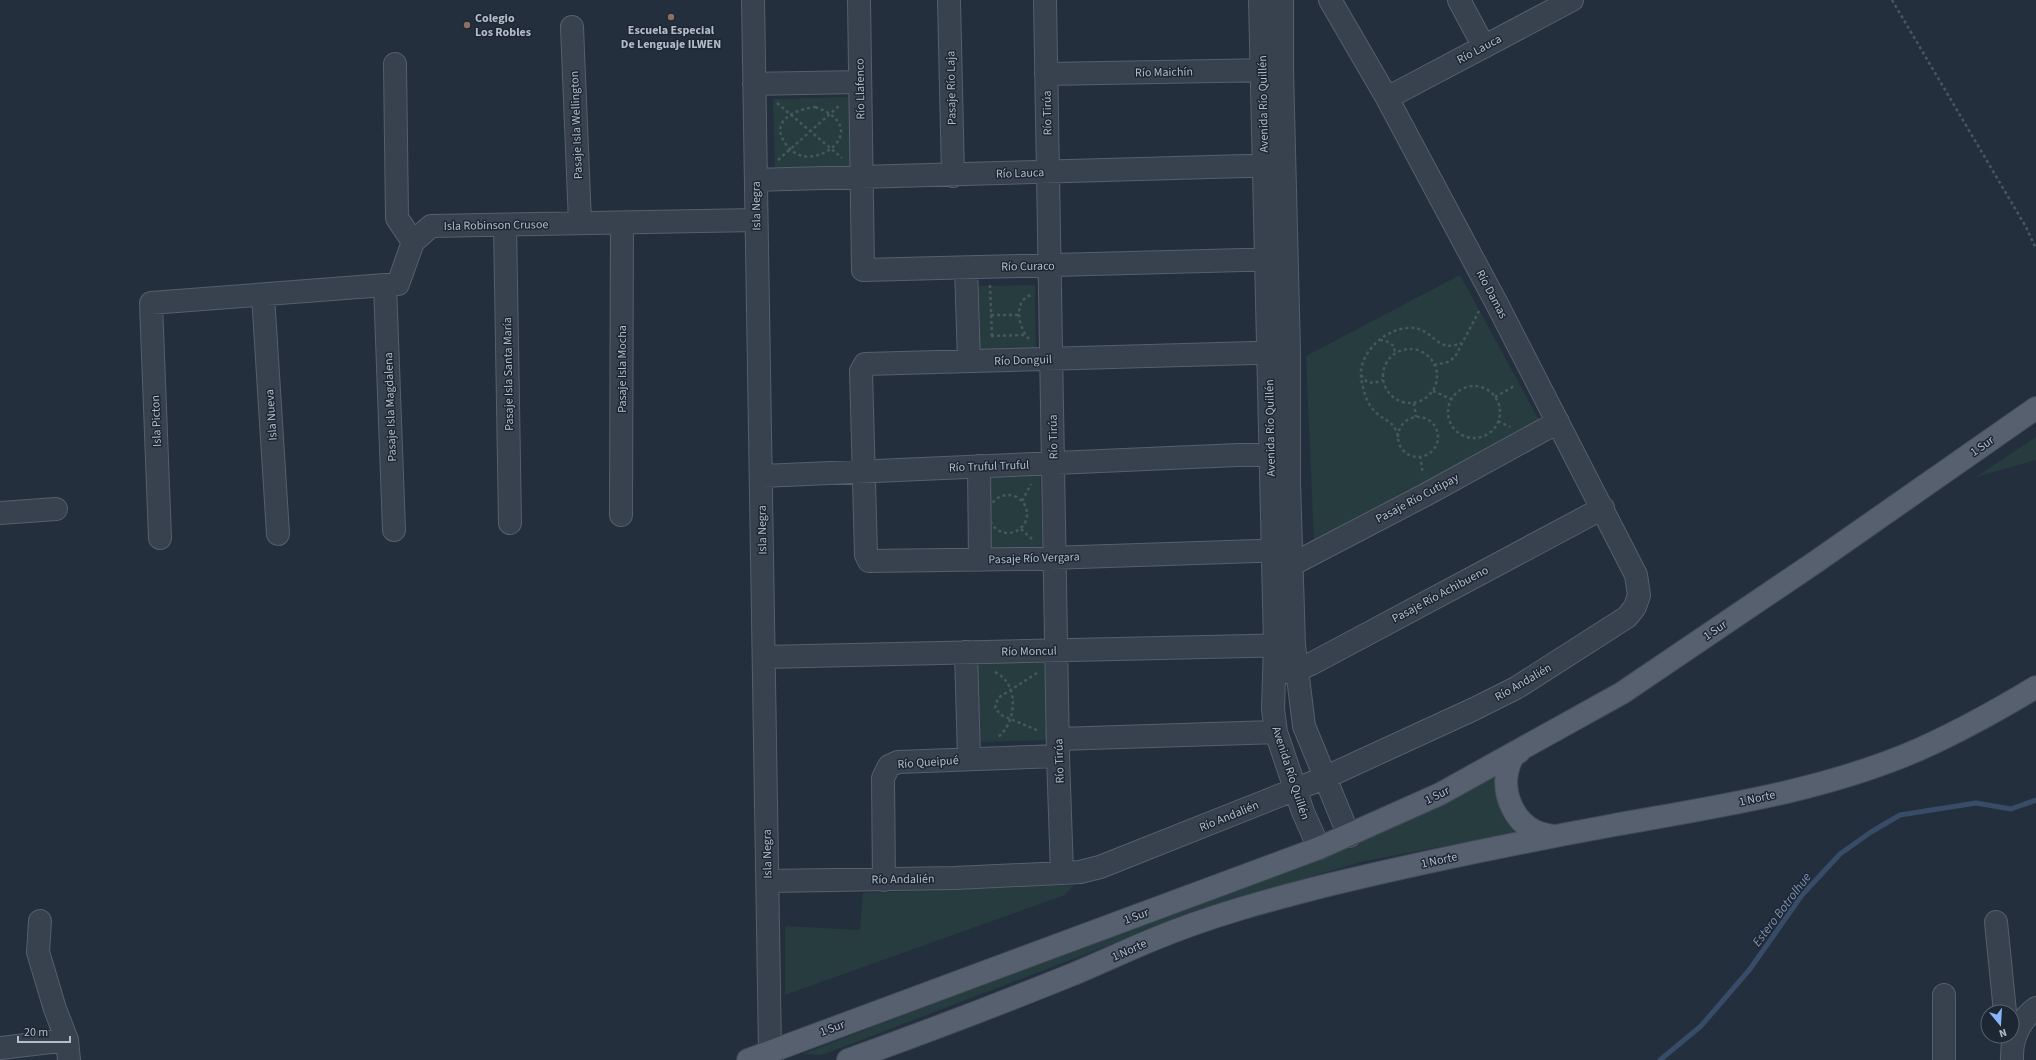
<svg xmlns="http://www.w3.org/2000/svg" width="2036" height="1060" font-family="'Source Sans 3',sans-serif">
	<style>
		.green { fill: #263c3f }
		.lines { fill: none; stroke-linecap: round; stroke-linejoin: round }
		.stream { stroke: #394c67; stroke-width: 5 }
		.minor-casing { stroke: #565f6c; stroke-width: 24 }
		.major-casing { stroke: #414a57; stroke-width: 24 }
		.path { stroke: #44595c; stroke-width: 2.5; stroke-dasharray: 3 3; stroke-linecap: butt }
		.minor { stroke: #38414e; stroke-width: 22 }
		.major { stroke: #56606e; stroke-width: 22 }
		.education-dot { fill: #8d6e63; stroke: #1d2633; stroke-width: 1.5 }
		.labels { text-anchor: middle; stroke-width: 3; stroke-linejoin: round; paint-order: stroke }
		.poi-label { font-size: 12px; font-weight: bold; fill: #b4bcc9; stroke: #1d2633; text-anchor: start }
		.street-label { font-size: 12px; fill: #b4bcc9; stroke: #1d2633 }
		.water-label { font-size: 13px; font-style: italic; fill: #7c92b1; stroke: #1d2633 }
	</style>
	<rect width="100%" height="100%" fill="#242f3e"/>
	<path class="green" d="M849 97 850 167 775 169 773 99Z
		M1460 275 1540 422 1314 543 1306 356Z
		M1035 285 1036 358 978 359 977 286Z
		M2036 437V460L1976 477Z
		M1040 470 1042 554 988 555 990 475Z
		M1044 656 1047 740 978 742 976 658Z
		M1495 773 1497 795 1519 832 1360 862 1253 894 1177 919 822 1055 803 1054 1272 872Z
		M1074 885 1065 895 785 995V926L860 930 863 893Z"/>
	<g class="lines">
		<path class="stream" d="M1660 1060 1701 1026 1750 969 1802 895 1840 854 1871 832 1900 815 1976 803 2011 809 2036 800"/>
		<defs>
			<path id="minor" d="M753 0 770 1051 772 1060
				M859 0 863 270 1281 259
				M949 0 953 176
				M1045 0 1058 756 1062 873
				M1260 0 1275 645 1273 709 1276 732 1303 812 1319 848
				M1282 0V69L1289 352V482L1294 645 1304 726 1349 836
				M1459 0 1484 47
				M572 27 580 223
				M395 64 397 218 413 242
				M1046 74 1277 70
				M754 84 860 82
				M1387 98 1572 0
				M756 180 1278 165
				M505 225 510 523
				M966 268 969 361
				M385 285 394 530
				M263 295 278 534
				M1289 352 865 364 861 371 866 555 869 561 1020 559 1290 550
				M979 466 980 560
				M761 476 1286 453
				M0 513 56 509
				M621 515 622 223
				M160 538 151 303 398 284 413 242 431 226 756 220
				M1277 566 1291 565 1427 494 1558 422
				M966 652 969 759
				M764 657 1289 645
				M1283 672 1297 670 1311 664 1603 508
				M1058 739 1276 732
				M884 880 883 778 889 766 898 762 1058 756
				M768 881 955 878 1062 873 1080 872 1100 867 1324 778 1474 709 1516 688 1627 617 1635 607 1639 595 1636 575 1497 304 1387 98 1330 0
				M40 921 38 952 55 1009 67 1040
				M1996 922 2005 1012
				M1944 995V1060
				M0 1048 67 1040 69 1060
				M2012 1060C2011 1038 2019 1021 2036 1008"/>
			<path id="major" d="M1519 752C1511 756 1509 764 1507 773 1503 795 1514 821 1535 831 1541 834 1548 835 1553 836
				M748 1060 1319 848 1440 794 1622 693 1817 561 2036 408
				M848 1060C923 1033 997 1005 1071 975 1098 964 1125 951 1152 940 1209 916 1272 899 1332 884 1424 862 1516 843 1609 826 1713 807 1822 792 1920 749 1960 731 1998 710 2036 687"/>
		</defs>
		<use href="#minor" class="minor-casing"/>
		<use href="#major" class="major-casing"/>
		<path class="path" d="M1892 0 2026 227 2036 249
			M777 103 842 158
			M815 107C877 128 812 177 788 147 767 122 793 110 815 107Z
			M778 160 840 105
			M990 285 992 336
			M991 315H1019
			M991 336 1025 335
			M1029 339C1019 329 1012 301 1031 295
			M1380 340 1386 341 1394 346 1395 354
			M1383 376a27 27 0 1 1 54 0a27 27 0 1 1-54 0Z
			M1434 365 1448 362 1455 357 1479 311
			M1361 375 1367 382 1374 383 1383 380
			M1448 412a26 26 0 1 1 52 0a26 26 0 1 1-52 0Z
			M1433 391 1451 399
			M1495 397 1516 385
			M1414 403 1416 417
			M1398 437a20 20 0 1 1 40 0a20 20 0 1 1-40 0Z
			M1498 421 1510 427
			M1398 436C1393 418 1381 421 1372 408 1366 401 1364 391 1362 383 1355 357 1382 330 1407 328 1434 325 1435 355 1461 343
			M1420 456 1423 474
			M989 514a19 19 0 1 1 38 0a19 19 0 1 1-38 0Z
			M1022 501 1031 484
			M1021 529 1032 539
			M995 672C1020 684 1017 723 997 738
			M1037 673 998 698 995 708 1001 715 1039 731"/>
		<use href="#minor" class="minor"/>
		<use href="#major" class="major"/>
	</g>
	<g class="education-dot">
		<circle cx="671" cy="17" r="4"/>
		<circle cx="467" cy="25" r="4"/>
	</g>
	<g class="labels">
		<g class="poi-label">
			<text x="475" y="22">Colegio<tspan x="475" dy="14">Los Robles</tspan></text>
			<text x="671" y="34" text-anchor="middle">Escuela Especial<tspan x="671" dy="14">De Lenguaje ILWEN</tspan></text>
		</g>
		<g class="street-label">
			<text transform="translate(1479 49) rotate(-28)" y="4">Río Lauca</text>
			<text transform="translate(1164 72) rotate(-1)" y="4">Río Maichín</text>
			<text transform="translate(951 88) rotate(-91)" y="4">Pasaje Río Laja</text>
			<text transform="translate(860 89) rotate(-91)" y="4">Río Llafenco</text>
			<text transform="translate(1263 104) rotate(-91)" y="4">Avenida Río Quillén</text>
			<text transform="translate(1047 113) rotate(-91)" y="4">Río Tirúa</text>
			<text transform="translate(576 125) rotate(-92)" y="4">Pasaje Isla Wellington</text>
			<text transform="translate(1020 173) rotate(-2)" y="4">Río Lauca</text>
			<text transform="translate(756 206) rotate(-91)" y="4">Isla Negra</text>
			<text transform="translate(496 225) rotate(-1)" y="4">Isla Robinson Crusoe</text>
			<text transform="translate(1028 266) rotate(-1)" y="4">Río Curaco</text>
			<text transform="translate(1492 294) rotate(62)" y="4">Río Damas</text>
			<text transform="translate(1023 360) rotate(-2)" y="4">Río Donguil</text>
			<text transform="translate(622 369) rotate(-90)" y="4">Pasaje Isla Mocha</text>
			<text transform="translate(508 374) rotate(-91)" y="4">Pasaje Isla Santa María</text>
			<text transform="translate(390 407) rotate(-92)" y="4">Pasaje Isla Magdalena</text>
			<text transform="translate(271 415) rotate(-94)" y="4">Isla Nueva</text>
			<text transform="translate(156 421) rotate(-92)" y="4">Isla Picton</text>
			<text transform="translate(1270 428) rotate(-91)" y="4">Avenida Río Quillén</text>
			<text transform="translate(1053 437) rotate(-91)" y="4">Río Tirúa</text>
			<text transform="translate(1982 446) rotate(-35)" y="4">1 Sur</text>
			<text transform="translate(989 466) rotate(-2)" y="4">Río Truful Truful</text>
			<text transform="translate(1417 498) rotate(-28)" y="4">Pasaje Río Cutipay</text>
			<text transform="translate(762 530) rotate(-91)" y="4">Isla Negra</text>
			<text transform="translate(1034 558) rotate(-2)" y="4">Pasaje Río Vergara</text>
			<text transform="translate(1440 594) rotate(-28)" y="4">Pasaje Río Achibueno</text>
			<text transform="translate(1715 630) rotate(-34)" y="4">1 Sur</text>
			<text transform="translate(1029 651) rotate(-1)" y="4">Río Moncul</text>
			<text transform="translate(1523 682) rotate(-30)" y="4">Río Andalién</text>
			<text transform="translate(1059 761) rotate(-92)" y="4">Río Tirúa</text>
			<text transform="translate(928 762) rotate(-4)" y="4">Río Queipué</text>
			<text transform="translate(1291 773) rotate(72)" y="4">Avenida Río Quillén</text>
			<text transform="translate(1437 795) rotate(-26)" y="4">1 Sur</text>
			<text transform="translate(1757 798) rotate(-12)" y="4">1 Norte</text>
			<text transform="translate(1229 816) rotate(-22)" y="4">Río Andalién</text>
			<text transform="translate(767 854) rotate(-91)" y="4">Isla Negra</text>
			<text transform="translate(1439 860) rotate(-12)" y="4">1 Norte</text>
			<text transform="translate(903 879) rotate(-1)" y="4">Río Andalién</text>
			<text transform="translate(1136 916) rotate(-20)" y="4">1 Sur</text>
			<text transform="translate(1129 950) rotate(-24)" y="4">1 Norte</text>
			<text transform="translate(832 1028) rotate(-20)" y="4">1 Sur</text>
		</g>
		<g class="water-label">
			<text transform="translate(1781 909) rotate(-53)" y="5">Estero Botrolhue</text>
		</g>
	</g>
	<g transform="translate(2000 1024) rotate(162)"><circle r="19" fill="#1d2633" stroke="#59626f"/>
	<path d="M0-3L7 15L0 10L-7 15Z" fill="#8ab4f8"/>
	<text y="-6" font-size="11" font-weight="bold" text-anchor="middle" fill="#b4bcc9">N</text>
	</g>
	<path d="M18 1036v6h52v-6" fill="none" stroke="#b4bcc9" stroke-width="2"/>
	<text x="24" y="1036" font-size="12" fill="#b4bcc9" stroke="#1d2633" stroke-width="3" paint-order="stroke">20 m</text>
</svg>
